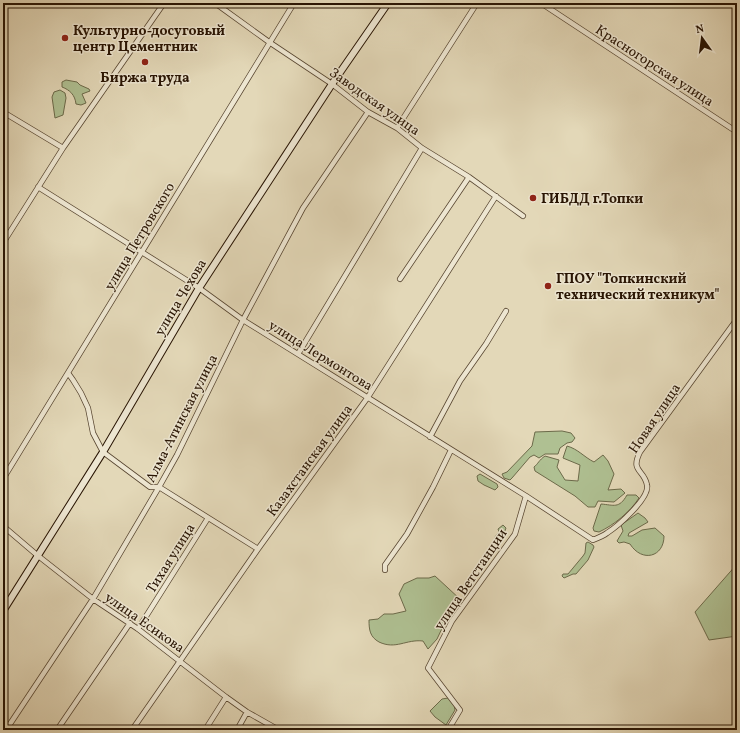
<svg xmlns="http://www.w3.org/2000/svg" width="740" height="733" font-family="Vollkorn,serif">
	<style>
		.green { fill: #afc092; stroke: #6c6a4a }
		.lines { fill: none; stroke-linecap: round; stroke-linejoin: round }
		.street-casing { stroke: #574530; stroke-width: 6 }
		.secondary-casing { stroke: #281403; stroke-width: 8 }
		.street { stroke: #ede6d1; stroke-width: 4.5 }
		.secondary { stroke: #ede6d1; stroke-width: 6 }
		.poi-dot { fill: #8f2418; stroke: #ede6d1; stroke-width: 1.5 }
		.labels { text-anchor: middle; stroke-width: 3; stroke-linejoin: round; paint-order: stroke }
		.poi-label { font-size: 14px; font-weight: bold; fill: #281403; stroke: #ede6d1; text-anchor: start }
		.street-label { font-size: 14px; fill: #281403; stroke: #ede6d1 }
	</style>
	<rect width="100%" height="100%" fill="#e3d8b8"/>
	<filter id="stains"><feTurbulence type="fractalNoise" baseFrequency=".005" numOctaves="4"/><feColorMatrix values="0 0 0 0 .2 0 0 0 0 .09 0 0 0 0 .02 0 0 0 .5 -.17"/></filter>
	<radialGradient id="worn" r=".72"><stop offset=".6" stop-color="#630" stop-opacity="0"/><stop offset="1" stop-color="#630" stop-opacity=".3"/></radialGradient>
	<path class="green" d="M66 80 77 82 80 85 89 89 90 91 82 94 86 103 81 105 76 104C75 95 70 90 62 87V82Z
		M60 90 65 93 66 98 63 115 55 118 52 97 54 92Z
		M562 431 571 433 575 438 572 442 567 443 560 448 558 454H545L539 458 534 455 530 457 512 478 510 480 504 478 502 474 507 472 532 446 535 432Z
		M567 446C578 449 584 457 594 462L603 455 608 461 614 474 608 490 621 489 625 493 614 502 598 501 595 507H588L575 496 535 471 534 467C538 464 539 460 545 456L559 460 557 467 565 480 578 481 580 465 563 458Z
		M480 474 497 484 498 487 495 490 484 485 478 481 477 476Z
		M627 495H636L639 498C630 512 614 525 599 532L594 531 593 528 601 504C614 505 619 509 627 495Z
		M638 513 645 518 648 522 629 533 628 536H632L642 530 655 528 664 536C664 557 642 563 630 544L624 542 619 543 617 541 623 531 621 525Z
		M503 525 506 528 501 541H498L496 540 495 537 499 532 498 529Z
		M588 542 593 545 594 547 588 560 576 574H573L564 578 562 576 563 574H568L583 556 585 553 586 543Z
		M737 564V636L709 640 695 612Z
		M435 576 461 600 445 622 437 639 428 649 423 641C406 639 396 650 379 642 370 637 369 630 369 620L378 619 384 614H393L406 611 399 594 404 584 417 578H429Z
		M448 698 454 704 455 710 446 725 435 717 430 711 442 699Z"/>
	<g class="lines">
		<defs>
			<path id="street" d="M215 3 269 42 332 84 368 112 397 128 422 148 469 177 523 216
				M541 3 737 132
				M3 112 63 148
				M397 128 477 3
				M38 187 199 288 243 320 526 496 593 540C598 538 603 536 607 533 618 526 650 498 647 485 644 469 630 472 640 452L737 319
				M3 243 63 148 164 3
				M400 279 469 177
				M298 354 422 148
				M68 373 73 380 81 393 88 408 93 433 103 452 150 487H159L258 549
				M430 437 460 381 486 344 506 311
				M3 479 294 3
				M3 526 37 555 93 599 138 629 226 697 247 712 279 730
				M385 570V565L407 534 433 487 451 450
				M138 629 208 518
				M6 730 93 599 159 487 177 455 243 320 303 208 368 112
				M57 730 130 623
				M132 730 258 549 368 397 496 196
				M205 730 226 697
				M237 730 247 712
				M448 730 460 710 428 668 452 621 515 534 526 496"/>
			<path id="secondary" d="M3 611 103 452 199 288 332 84 388 3"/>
		</defs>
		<use href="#street" class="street-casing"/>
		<use href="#secondary" class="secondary-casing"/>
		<use href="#street" class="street"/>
		<use href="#secondary" class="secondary"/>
	</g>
	<g class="poi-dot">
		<circle cx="65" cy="38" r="4"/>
		<circle cx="145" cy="62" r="4"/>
		<circle cx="533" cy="198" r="4"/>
		<circle cx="548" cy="286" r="4"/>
	</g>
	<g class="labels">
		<g class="poi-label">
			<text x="73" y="35">Культурно-досуговый<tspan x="73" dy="16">центр Цементник</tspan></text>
			<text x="145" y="82" text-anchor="middle">Биржа труда</text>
			<text x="541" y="203">ГИБДД г.Топки</text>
			<text x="556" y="283">ГПОУ "Топкинский<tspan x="556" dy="16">технический техникум"</tspan></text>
		</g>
		<g class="street-label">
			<text transform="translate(655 65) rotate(33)" y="5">Красногорская улица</text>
			<text transform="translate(375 101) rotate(35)" y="5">Заводская улица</text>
			<text transform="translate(139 236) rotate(-59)" y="5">улица Петровского</text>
			<text transform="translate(180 297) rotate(-59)" y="5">улица Чехова</text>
			<text transform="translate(321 355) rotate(32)" y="5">улица Лермонтова</text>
			<text transform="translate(181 418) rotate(-63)" y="5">Алма-Атинская улица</text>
			<text transform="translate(654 418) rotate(-56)" y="5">Новая улица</text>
			<text transform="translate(309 460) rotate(-54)" y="5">Казахстанская улица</text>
			<text transform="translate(170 558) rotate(-58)" y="5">Тихая улица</text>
			<text transform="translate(470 579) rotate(-56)" y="5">улица Ветстанции</text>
			<text transform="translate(145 622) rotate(35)" y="5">улица Есикова</text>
		</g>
	</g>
	<rect width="740" height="733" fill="none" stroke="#e3d8b8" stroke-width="16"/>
	<rect x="4" y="4" width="732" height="725" fill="none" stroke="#281403" stroke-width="2"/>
	<rect x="8" y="8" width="724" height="717" fill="none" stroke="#281403"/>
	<g transform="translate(702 38) rotate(346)" stroke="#ede6d1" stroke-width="3" paint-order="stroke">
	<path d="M0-3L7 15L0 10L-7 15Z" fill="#281403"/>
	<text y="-6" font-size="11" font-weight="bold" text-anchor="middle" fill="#281403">N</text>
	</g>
	<rect width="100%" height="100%" filter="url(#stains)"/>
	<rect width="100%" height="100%" fill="url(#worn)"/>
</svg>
